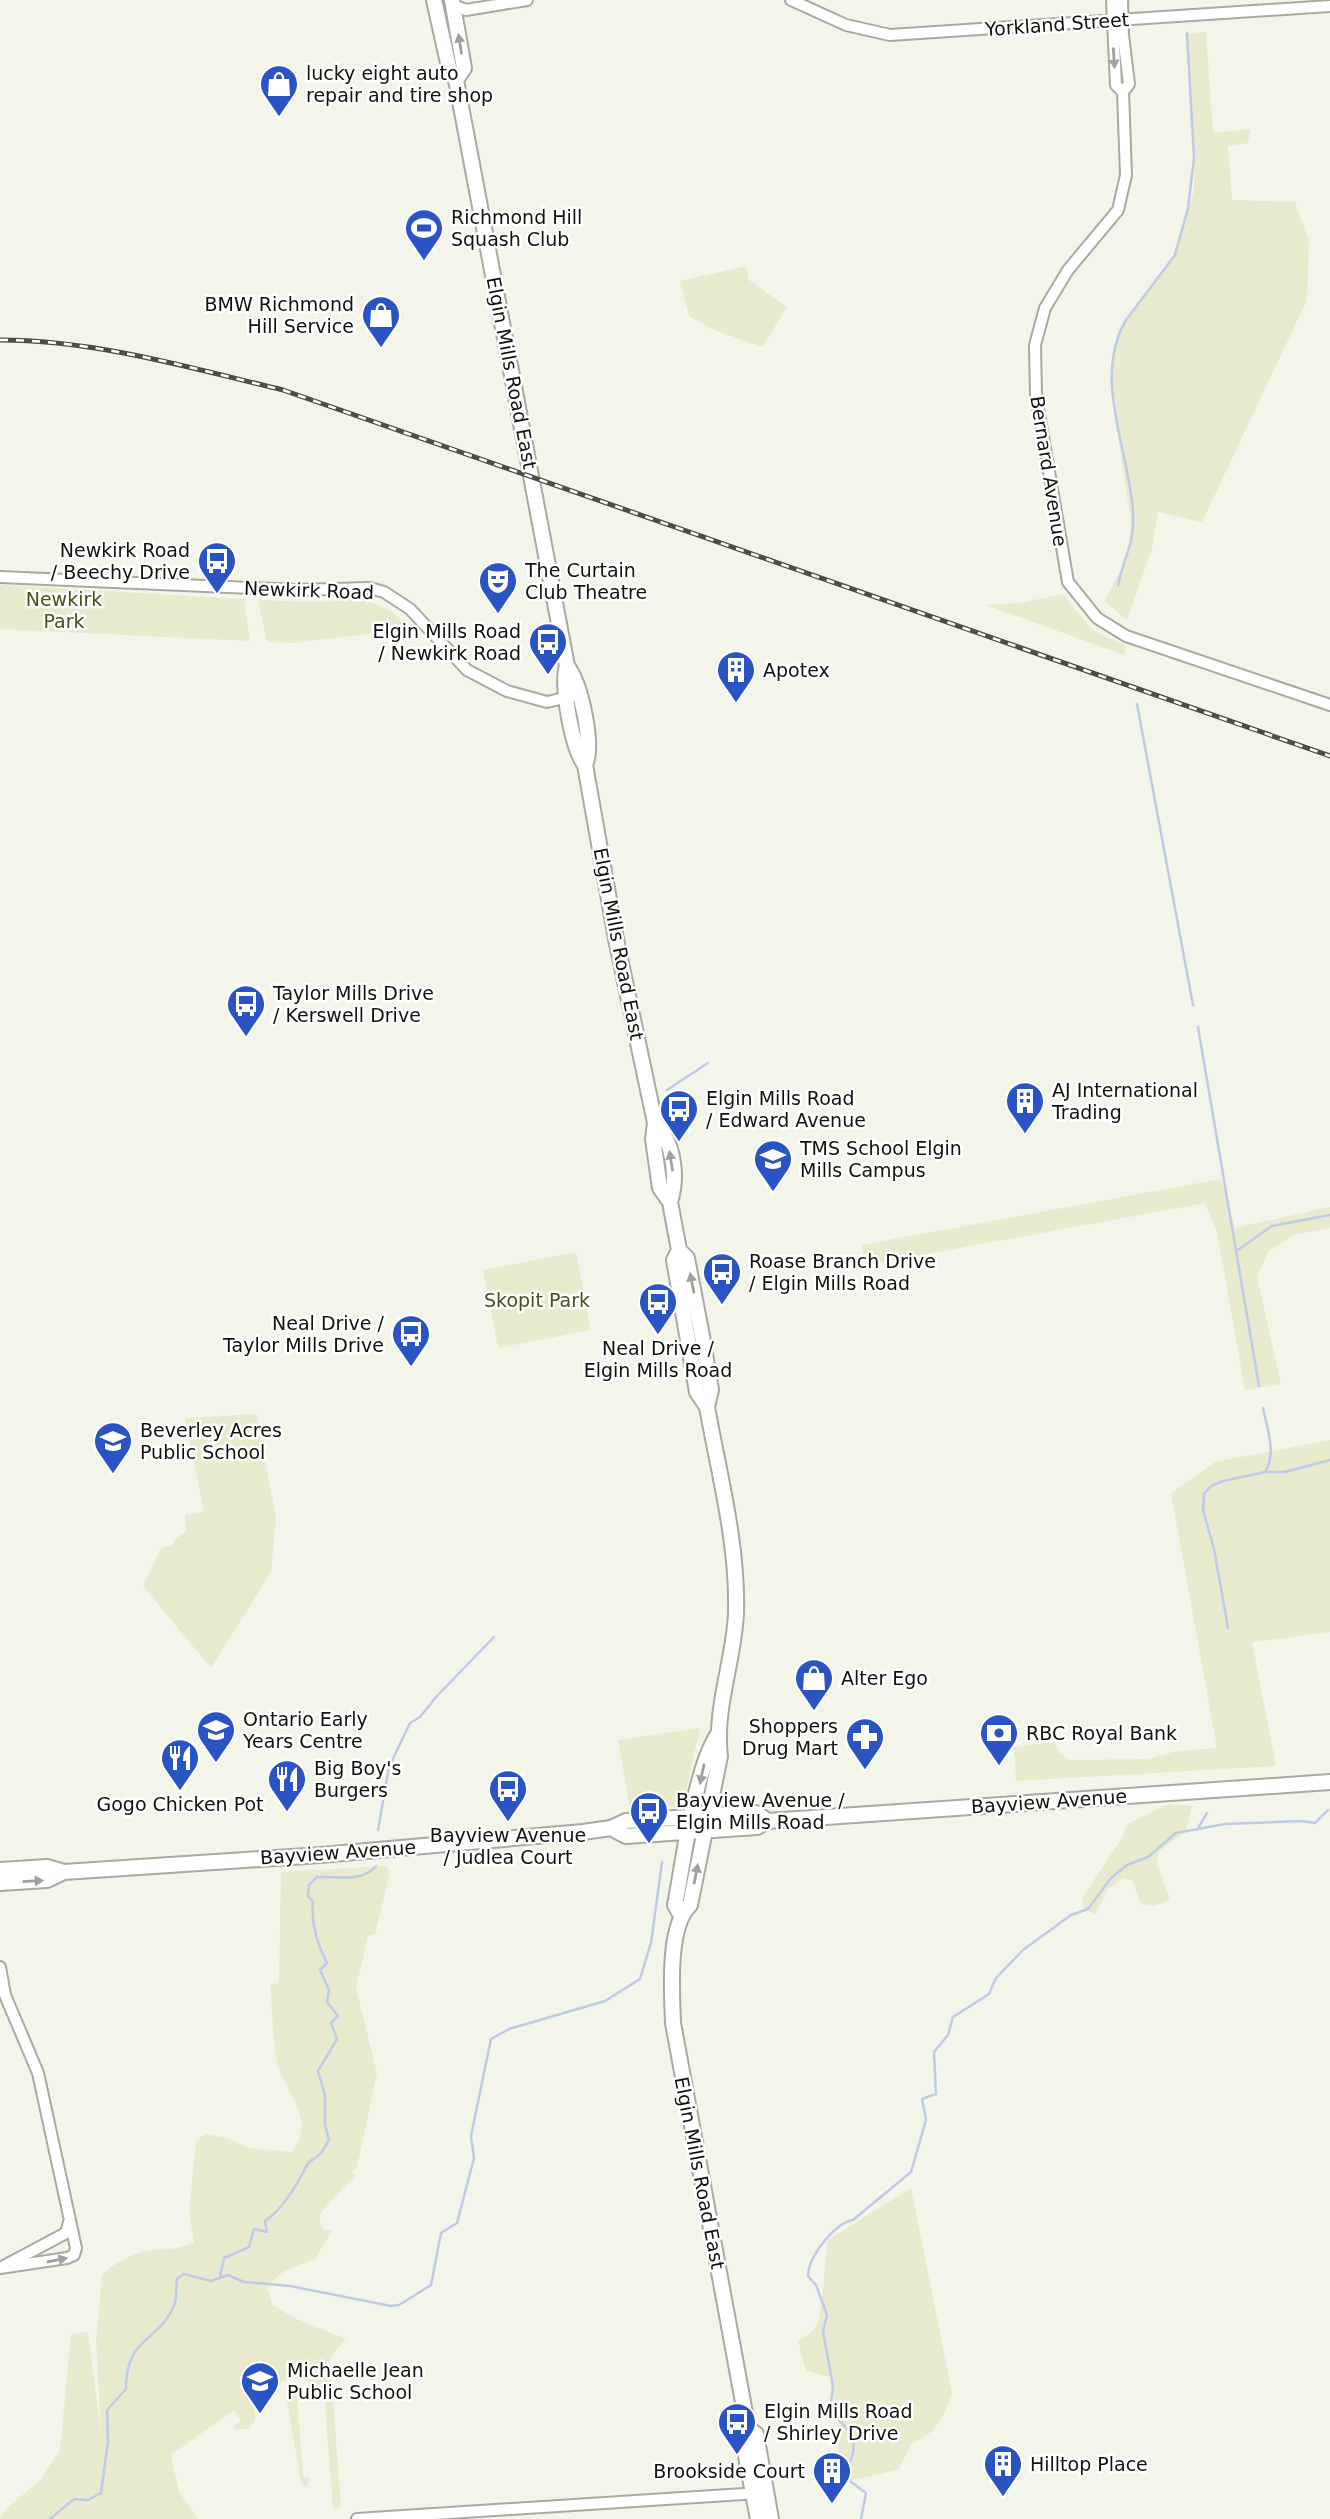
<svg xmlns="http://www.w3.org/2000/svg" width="1330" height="2519" font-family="'DejaVu Sans',sans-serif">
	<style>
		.green { fill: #e7eacc }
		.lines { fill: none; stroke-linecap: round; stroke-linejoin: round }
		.stream { stroke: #becbe6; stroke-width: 2.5 }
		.minor-casing { stroke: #a9aaa0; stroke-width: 14 }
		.major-casing { stroke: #a9aaa0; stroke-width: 18 }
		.minor { stroke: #fff; stroke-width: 10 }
		.major { stroke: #fff; stroke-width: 14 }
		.rail-casing { stroke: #4c4d47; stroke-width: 5 }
		.rail { stroke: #fff; stroke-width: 2.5; stroke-dasharray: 8; stroke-linecap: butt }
		.oneway { fill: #a0a09f }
		.labels { text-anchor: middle; stroke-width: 5; stroke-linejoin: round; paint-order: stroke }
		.street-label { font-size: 19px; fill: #11120e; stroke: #fff }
		.poi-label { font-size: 19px; fill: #11120e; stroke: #fff; text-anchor: start }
		.park-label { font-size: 19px; fill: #4c4e1d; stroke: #fff }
	</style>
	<rect width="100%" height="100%" fill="#f4f5ea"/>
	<path class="green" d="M1206 32 1213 133 1251 129 1248 143 1228 146 1232 200 1295 202 1309 241 1307 300 1202 522 1158 512 1152 549 1127 620 1104 601 1128 557 1131 524 1110 379 1118 331 1171 262 1194 191V136L1185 34Z
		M746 266 749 280 787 307 762 347 714 330 689 316 680 281Z
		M0 585 244 599 250 641 0 629Z
		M1063 594 1091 629 1126 646 1124 655 986 605 1020 603Z
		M352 599C378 602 393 609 410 629L293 643 267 642 258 600 316 602Z
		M1221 1179 1235 1228 1330 1207V1228L1294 1235 1269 1251 1257 1277 1281 1384 1245 1390 1217 1232 1205 1203 867 1265 861 1245Z
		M576 1252 591 1330 498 1348 483 1270Z
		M257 1414 276 1518 271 1572 211 1668 143 1586 161 1548 174 1544 173 1541 186 1531 185 1515 204 1512 185 1418Z
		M1330 1440V1632L1252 1642 1276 1766 1016 1781 1014 1747 1055 1742 1059 1752 1069 1760 1148 1759 1177 1751 1217 1748 1171 1493 1215 1462Z
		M700 1728 684 1799 680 1807 630 1810 618 1740Z
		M1168 1804 1192 1806 1186 1831 1158 1852 1157 1863 1170 1900 1154 1906 1141 1904 1132 1880 1123 1878 1108 1889 1095 1915 1084 1908 1082 1898 1121 1839 1127 1824Z
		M387 1866 390 1873 375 1934 368 1936 356 1988 377 2073 357 2167 352 2172 355 2177C340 2190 330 2202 319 2216L322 2229 332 2231 315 2259 283 2272 267 2286 272 2304 292 2317 346 2339 330 2358 341 2507 333 2509 324 2392H317C308 2377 293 2373 279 2384L272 2398 255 2402V2421L248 2429H236L234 2426 241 2420 234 2410 171 2455 179 2492 198 2519H0L6 2509 40 2480 60 2450 71 2334 88 2332 101 2433 96 2341 102 2274C116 2263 128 2255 146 2251 163 2248 179 2251 194 2242L189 2213 196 2141 205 2134 228 2138 249 2148 292 2152C317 2115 286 2097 277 2062 272 2038 273 2011 270 1986L279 1982 281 1872Z
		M911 2188 952 2393C944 2418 936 2434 912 2443L898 2470 848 2481 839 2466V2429L830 2377 806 2371 798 2341C804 2337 812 2332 816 2327 823 2317 825 2257 828 2240Z
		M295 2387 304 2394 297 2396 303 2477H310L307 2486H302L286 2397 288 2390Z"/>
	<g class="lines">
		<path class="stream" d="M1118 585C1124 556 1135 544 1133 511 1129 450 1092 378 1126 320L1175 255 1188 208 1194 158 1187 33
			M1137 704 1193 1005
			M1198 1027 1259 1386
			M667 1090 708 1063
			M1238 1250 1272 1226 1330 1215
			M1263 1408C1267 1428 1277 1454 1265 1472
			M1228 1628 1214 1549 1203 1510 1204 1494 1211 1486 1223 1481 1265 1472H1285L1330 1460
			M378 1830 389 1767 410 1723 420 1717 436 1697 494 1637
			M1197 1830 1207 1813
			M220 2276 224 2258 249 2247 254 2229 267 2232 265 2221C283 2209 298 2183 307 2165 310 2159 317 2158 320 2154 324 2150 326 2144 329 2140L325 2125V2095L318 2071 337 2039 331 2023 338 2016 327 2002 329 1990 320 1970 327 1963C317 1944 311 1923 313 1902L308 1896 309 1885 317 1877C337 1876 362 1883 376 1866
			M50 2519 74 2499 88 2500 101 2493 108 2441 107 2410 126 2389C126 2336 158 2343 174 2306 177 2299 176 2287 177 2279L184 2274 211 2281 228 2275 244 2282 290 2286 391 2306 399 2305 431 2285 441 2233 457 2223 474 2158 471 2136 491 2039 509 2029 605 2001 640 1979 651 1943 662 1862
			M861 2519 866 2493 843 2476C861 2446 856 2434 830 2412L833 2386 823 2331 827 2315 816 2285 808 2276C808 2257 835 2223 853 2220L911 2172 926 2120 922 2099 936 2094 934 2052 948 2035 953 2017 989 1994 996 1978 1023 1950 1071 1915 1088 1909 1111 1878 1127 1865 1148 1857 1176 1833 1225 1824 1301 1821 1315 1823 1328 1810"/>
		<defs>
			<path id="minor" d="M791 0 846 25 890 35 1330 6
				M1112 0 1116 85 1123 92
				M1122 0 1123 35 1129 84 1123 92 1126 175 1118 210 1068 270 1045 308 1035 345 1036 396 1068 582 1097 618 1126 636 1330 705
				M453 5 466 10 527 0
				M0 577 298 590 370 588 384 592 410 609 467 670 507 691 547 702 573 696
				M0 1967 5 1995 38 2073 76 2248 74 2255 67 2258 0 2268
				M4 2266 66 2233 69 2222
				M357 2519 759 2493"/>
			<path id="major" d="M434 0 450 72 456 80 567 666C581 684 594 744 585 765
				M452 0 464 68 456 80
				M567 666C561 687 572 748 585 765L616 939 655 1123 653 1139 660 1188 670 1202 679 1250 687 1258 702 1336 711 1390 707 1407
				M655 1123C674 1142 678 1177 670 1202
				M679 1250 674 1260 697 1392 707 1407C719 1474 738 1544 736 1613 734 1661 714 1709 720 1756L690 1905C667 1926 672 1993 673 2023L748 2429 743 2441 758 2519
				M611 1828 626 1836 757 1827 768 1821 1330 1782
				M0 1870 47 1867 64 1872 321 1855 583 1832 611 1828 626 1821 756 1813 768 1821
				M0 1883 47 1880 64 1872
				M680 1914 675 1905C684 1859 694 1771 718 1734
				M748 2429 756 2434 771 2519"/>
		</defs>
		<use href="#minor" class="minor-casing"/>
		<use href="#major" class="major-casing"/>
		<use href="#minor" class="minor"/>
		<use href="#major" class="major"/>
		<defs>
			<path id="rail" d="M0 340C95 340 191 368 283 390L1330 756"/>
		</defs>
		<use href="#rail" class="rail-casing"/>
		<use href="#rail" class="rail"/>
	</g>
	<defs><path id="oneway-solid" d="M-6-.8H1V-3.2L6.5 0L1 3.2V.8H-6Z" transform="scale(1.75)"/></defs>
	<g class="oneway">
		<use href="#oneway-solid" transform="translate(460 44) rotate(-99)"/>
		<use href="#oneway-solid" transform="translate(1114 58) rotate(86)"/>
		<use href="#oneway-solid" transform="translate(671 1161) rotate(-99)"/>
		<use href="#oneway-solid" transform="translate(692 1283) rotate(-101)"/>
		<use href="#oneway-solid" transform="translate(702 1774) rotate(102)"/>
		<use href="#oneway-solid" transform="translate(696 1874) rotate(-79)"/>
		<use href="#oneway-solid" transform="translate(33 1881) rotate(-3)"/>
		<use href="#oneway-solid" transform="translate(57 2260) rotate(-11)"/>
	</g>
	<defs>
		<symbol id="shop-pin" viewBox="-11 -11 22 30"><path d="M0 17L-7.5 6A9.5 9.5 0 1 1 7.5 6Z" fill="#2a54c3" stroke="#fff"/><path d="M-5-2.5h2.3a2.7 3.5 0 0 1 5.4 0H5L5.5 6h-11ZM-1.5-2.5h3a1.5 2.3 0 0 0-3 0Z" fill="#fff"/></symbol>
		<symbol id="stadium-pin" viewBox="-11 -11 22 30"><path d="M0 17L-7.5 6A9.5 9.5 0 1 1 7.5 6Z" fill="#2a54c3" stroke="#fff"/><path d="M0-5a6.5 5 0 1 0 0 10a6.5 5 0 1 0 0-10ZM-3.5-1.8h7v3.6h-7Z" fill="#fff"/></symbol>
		<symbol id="bus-pin" viewBox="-11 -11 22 30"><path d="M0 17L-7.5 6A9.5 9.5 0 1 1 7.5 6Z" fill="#2a54c3" stroke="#fff"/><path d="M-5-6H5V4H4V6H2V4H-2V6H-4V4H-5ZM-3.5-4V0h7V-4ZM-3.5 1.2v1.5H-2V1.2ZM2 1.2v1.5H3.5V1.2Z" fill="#fff"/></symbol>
		<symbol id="theatre-pin" viewBox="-11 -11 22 30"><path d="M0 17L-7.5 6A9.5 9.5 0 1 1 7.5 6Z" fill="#2a54c3" stroke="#fff"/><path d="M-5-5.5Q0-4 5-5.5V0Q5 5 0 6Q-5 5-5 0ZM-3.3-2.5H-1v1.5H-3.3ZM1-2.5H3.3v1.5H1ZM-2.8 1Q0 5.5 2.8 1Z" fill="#fff"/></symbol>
		<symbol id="building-pin" viewBox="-11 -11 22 30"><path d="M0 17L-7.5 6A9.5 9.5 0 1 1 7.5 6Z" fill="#2a54c3" stroke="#fff"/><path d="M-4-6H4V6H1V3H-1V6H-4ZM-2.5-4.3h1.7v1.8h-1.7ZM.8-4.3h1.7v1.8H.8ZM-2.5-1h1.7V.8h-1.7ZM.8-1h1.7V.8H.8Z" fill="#fff"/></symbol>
		<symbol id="school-pin" viewBox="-11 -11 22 30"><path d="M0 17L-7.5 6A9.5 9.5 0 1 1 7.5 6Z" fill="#2a54c3" stroke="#fff"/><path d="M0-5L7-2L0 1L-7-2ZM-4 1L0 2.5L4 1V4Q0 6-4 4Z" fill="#fff"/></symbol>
		<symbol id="bank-pin" viewBox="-11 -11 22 30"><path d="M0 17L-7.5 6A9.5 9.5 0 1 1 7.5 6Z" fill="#2a54c3" stroke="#fff"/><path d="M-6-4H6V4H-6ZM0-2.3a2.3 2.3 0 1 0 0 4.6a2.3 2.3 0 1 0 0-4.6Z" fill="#fff"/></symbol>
		<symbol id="pharmacy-pin" viewBox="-11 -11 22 30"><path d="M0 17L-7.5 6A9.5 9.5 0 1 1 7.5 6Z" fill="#2a54c3" stroke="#fff"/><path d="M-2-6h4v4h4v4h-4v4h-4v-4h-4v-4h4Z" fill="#fff"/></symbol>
		<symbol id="restaurant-pin" viewBox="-11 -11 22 30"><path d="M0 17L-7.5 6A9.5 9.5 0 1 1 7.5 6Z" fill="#2a54c3" stroke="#fff"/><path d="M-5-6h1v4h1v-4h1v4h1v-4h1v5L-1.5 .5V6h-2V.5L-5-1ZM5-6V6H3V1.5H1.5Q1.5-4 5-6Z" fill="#fff"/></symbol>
	</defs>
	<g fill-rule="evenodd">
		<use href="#shop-pin" x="257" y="62" width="44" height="60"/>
		<use href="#stadium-pin" x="402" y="206" width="44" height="60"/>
		<use href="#shop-pin" x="359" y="293" width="44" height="60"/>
		<use href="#bus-pin" x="195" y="539" width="44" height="60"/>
		<use href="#theatre-pin" x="476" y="559" width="44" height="60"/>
		<use href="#bus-pin" x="526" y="620" width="44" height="60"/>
		<use href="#building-pin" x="714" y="648" width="44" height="60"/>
		<use href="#bus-pin" x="224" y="982" width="44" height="60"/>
		<use href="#building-pin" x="1003" y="1079" width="44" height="60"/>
		<use href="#bus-pin" x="657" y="1087" width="44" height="60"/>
		<use href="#school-pin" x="751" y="1137" width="44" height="60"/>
		<use href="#bus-pin" x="700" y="1250" width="44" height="60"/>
		<use href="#bus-pin" x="636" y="1280" width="44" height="60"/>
		<use href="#bus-pin" x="389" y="1312" width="44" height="60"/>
		<use href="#school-pin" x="91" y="1419" width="44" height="60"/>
		<use href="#shop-pin" x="792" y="1656" width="44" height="60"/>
		<use href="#school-pin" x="194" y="1708" width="44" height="60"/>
		<use href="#bank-pin" x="977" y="1711" width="44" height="60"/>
		<use href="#pharmacy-pin" x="843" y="1715" width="44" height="60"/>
		<use href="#restaurant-pin" x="158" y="1736" width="44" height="60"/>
		<use href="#restaurant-pin" x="265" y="1757" width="44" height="60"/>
		<use href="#bus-pin" x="486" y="1767" width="44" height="60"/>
		<use href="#bus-pin" x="627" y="1789" width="44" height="60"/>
		<use href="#school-pin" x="238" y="2359" width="44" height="60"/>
		<use href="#bus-pin" x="715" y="2400" width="44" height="60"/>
		<use href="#building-pin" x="981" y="2442" width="44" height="60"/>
		<use href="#building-pin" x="810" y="2449" width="44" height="60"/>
	</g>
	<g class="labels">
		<g class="street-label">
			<text transform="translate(1057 24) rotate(-4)" y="7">Yorkland Street</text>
			<text transform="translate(512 373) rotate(79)" y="7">Elgin Mills Road East</text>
			<text transform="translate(1049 471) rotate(81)" y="7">Bernard Avenue</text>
			<text transform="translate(309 590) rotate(2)" y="7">Newkirk Road</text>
			<text transform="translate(619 944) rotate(79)" y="7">Elgin Mills Road East</text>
			<text transform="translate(1049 1801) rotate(-4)" y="7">Bayview Avenue</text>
			<text transform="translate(338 1852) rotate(-4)" y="7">Bayview Avenue</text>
			<text transform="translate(700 2173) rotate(79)" y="7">Elgin Mills Road East</text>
		</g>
		<g class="poi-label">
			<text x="306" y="80">lucky eight auto<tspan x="306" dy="22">repair and tire shop</tspan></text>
			<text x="451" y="224">Richmond Hill<tspan x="451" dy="22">Squash Club</tspan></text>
			<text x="354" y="311" text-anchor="end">BMW Richmond<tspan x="354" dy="22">Hill Service</tspan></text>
			<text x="190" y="557" text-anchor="end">Newkirk Road<tspan x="190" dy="22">/ Beechy Drive</tspan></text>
			<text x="525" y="577">The Curtain<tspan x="525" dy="22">Club Theatre</tspan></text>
			<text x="521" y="638" text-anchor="end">Elgin Mills Road<tspan x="521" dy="22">/ Newkirk Road</tspan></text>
			<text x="763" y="677">Apotex</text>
			<text x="273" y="1000">Taylor Mills Drive<tspan x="273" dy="22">/ Kerswell Drive</tspan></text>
			<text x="1052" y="1097">AJ International<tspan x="1052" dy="22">Trading</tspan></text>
			<text x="706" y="1105">Elgin Mills Road<tspan x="706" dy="22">/ Edward Avenue</tspan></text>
			<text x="800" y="1155">TMS School Elgin<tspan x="800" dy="22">Mills Campus</tspan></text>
			<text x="749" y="1268">Roase Branch Drive<tspan x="749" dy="22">/ Elgin Mills Road</tspan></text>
			<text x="384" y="1330" text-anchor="end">Neal Drive /<tspan x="384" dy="22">Taylor Mills Drive</tspan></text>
			<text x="658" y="1355" text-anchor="middle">Neal Drive /<tspan x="658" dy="22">Elgin Mills Road</tspan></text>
			<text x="140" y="1437">Beverley Acres<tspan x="140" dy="22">Public School</tspan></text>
			<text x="841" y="1685">Alter Ego</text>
			<text x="243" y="1726">Ontario Early<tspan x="243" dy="22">Years Centre</tspan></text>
			<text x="838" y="1733" text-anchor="end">Shoppers<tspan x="838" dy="22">Drug Mart</tspan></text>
			<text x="1026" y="1740">RBC Royal Bank</text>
			<text x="314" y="1775">Big Boy's<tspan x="314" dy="22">Burgers</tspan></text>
			<text x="676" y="1807">Bayview Avenue /<tspan x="676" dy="22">Elgin Mills Road</tspan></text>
			<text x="180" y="1811" text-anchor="middle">Gogo Chicken Pot</text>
			<text x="508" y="1842" text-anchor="middle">Bayview Avenue<tspan x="508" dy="22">/ Judlea Court</tspan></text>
			<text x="287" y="2377">Michaelle Jean<tspan x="287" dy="22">Public School</tspan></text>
			<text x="764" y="2418">Elgin Mills Road<tspan x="764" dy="22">/ Shirley Drive</tspan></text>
			<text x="1030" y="2471">Hilltop Place</text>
			<text x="805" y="2478" text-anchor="end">Brookside Court</text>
		</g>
		<g class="park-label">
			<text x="64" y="606">Newkirk<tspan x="64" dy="22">Park</tspan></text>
			<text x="537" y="1307">Skopit Park</text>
		</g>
	</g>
</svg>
